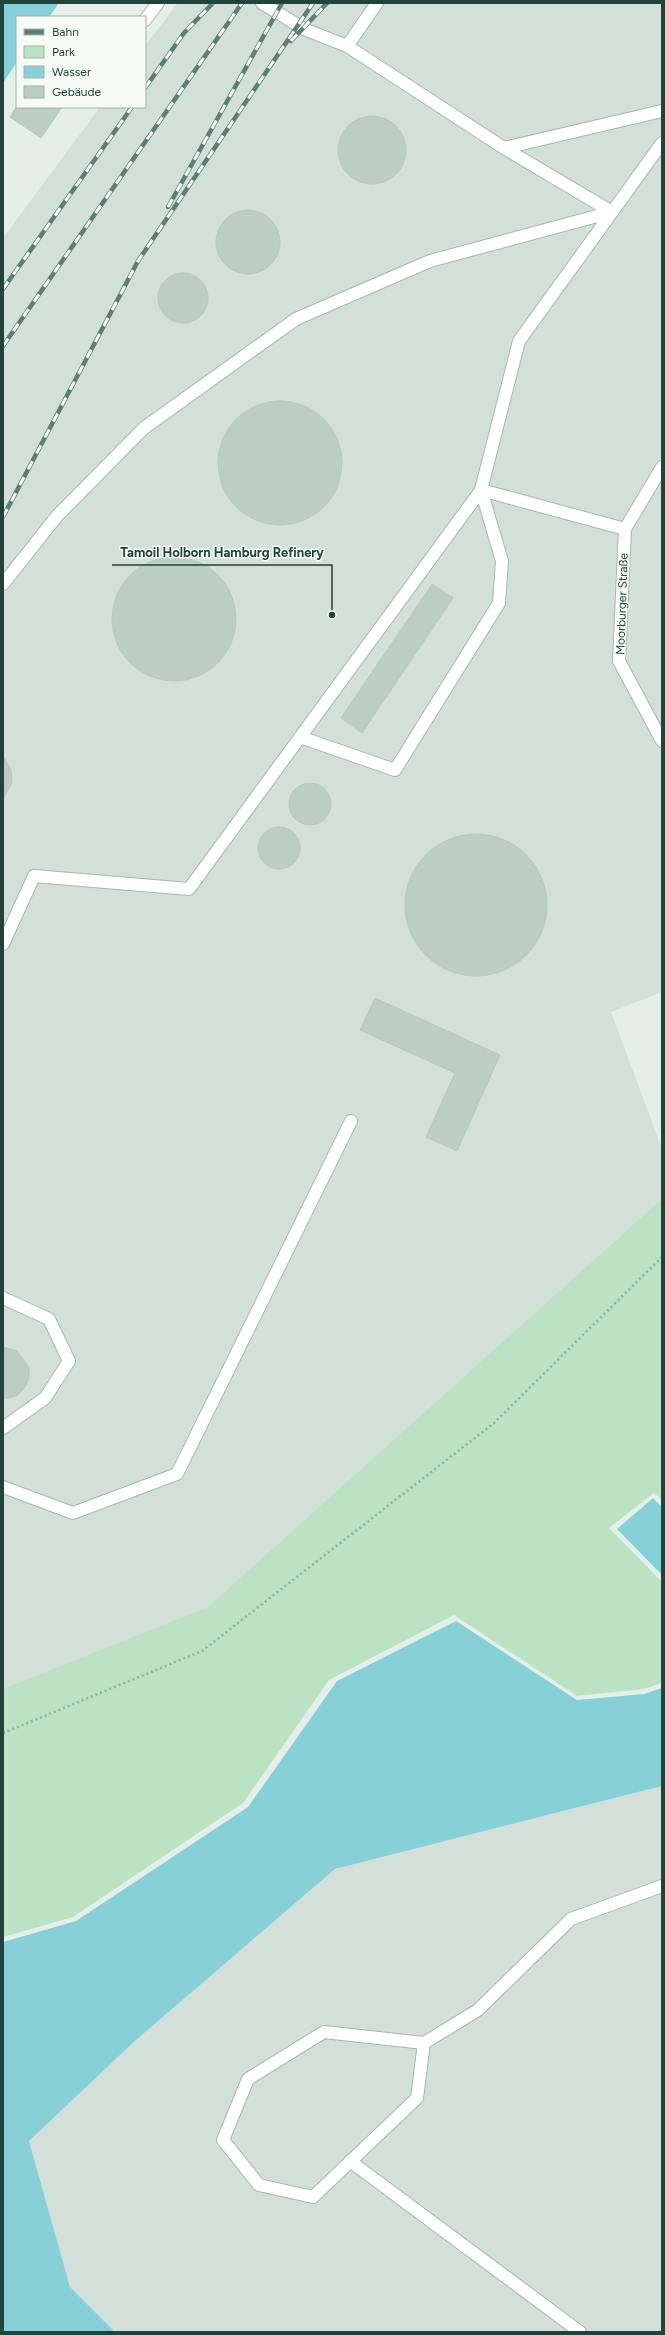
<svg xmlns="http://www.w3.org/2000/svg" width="665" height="2335" font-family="Figtree,sans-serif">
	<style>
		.built { fill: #d3dfd9 }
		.green { fill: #bce2c4 }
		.water { fill: #88d0d8 }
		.building { fill: #bccdc6; stroke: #b6cac1 }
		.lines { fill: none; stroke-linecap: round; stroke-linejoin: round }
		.lane-casing { stroke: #a7b8b1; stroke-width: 14 }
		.path { stroke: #82b6a3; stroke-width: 2.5; stroke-dasharray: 2 3; stroke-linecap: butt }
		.lane { stroke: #fff; stroke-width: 12 }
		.rail-casing { stroke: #5c7e74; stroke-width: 4.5 }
		.rail { stroke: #f6fbf8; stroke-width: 3; stroke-dasharray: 9; stroke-linecap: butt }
		.labels { text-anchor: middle; stroke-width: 3; stroke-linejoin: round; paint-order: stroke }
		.street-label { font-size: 12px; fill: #224339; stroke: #f6fbf8 }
		.leader { fill: none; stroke: #224339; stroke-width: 1.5 }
		.callout-dot { fill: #224339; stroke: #f6fbf8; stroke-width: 1.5 }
		.callout-label { font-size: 13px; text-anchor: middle; font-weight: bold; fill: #224339; stroke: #f6fbf8; stroke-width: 3; stroke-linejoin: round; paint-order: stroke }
	</style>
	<rect width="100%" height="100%" fill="#e5efea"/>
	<path class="built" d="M178 3H662V992L611 1012 662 1149V1227L187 1628 3 1696V238L100 107H145V46Z
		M662 1786V2332H115L70 2287 29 2141 136 2040 335 1869Z"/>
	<path class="green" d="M662 1199V1500L654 1493 609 1528 662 1582V1683L644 1689 577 1696 454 1615 329 1680 243 1803 73 1917 3 1937V1689L208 1607Z"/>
	<path class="water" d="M3 3H59L49 17H17V62L3 83Z
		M653 1498 662 1507V1575L617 1529Z
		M456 1621 577 1700 644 1694 662 1688V1786L335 1869 136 2040 29 2141 70 2287 115 2332H3V1942L76 1921 248 1807 337 1681Z"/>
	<path class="building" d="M17 106V107H62L41 138 10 117Z
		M338 150a34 34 0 1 1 68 0a34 34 0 1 1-68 0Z
		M216 242a32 32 0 1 1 64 0a32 32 0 1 1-64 0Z
		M158 298a25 25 0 1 1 50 0a25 25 0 1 1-50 0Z
		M218 463a62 62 0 1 1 124 0a62 62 0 1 1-124 0Z
		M112 619a62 62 0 1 1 124 0a62 62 0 1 1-124 0Z
		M432 584 453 598 362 733 341 718Z
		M3 755 11 770 12 783 3 799Z
		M289 804a21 21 0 1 1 42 0a21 21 0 1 1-42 0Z
		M258 848a21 21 0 1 1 42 0a21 21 0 1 1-42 0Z
		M405 905a71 71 0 1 1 142 0a71 71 0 1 1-142 0Z
		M375 998 500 1055 457 1151 426 1137 455 1073 360 1030Z
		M3 1347 17 1351 29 1367V1378L25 1387 18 1395 9 1398H3Z"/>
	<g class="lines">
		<defs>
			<path id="lane" d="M262 3 304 29 347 46 504 148 612 212
				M145 20 158 3
				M347 46 377 3
				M504 148 662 111
				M662 467 625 529 619 661 662 741
				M3 584 57 516 144 428 296 319 430 261 612 212
				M300 737 395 770 499 603 502 561 481 490 519 341 662 143
				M3 944 34 876 189 889 481 490 625 529
				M3 1298 49 1319 69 1361 45 1398 3 1428
				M3 1487 73 1513 177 1474 351 1121
				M424 2043 417 2098 313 2197 259 2185 223 2140 248 2079 324 2032 424 2043 478 2010 571 1919 662 1886
				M350 2161 580 2332"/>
		</defs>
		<use href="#lane" class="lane-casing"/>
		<path class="path" d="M3 1733 202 1651 494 1423 662 1257"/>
		<use href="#lane" class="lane"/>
		<defs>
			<path id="rail" d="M291 41 327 3
				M145 88 184 33 213 3
				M168 207 282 3
				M3 289 132 107
				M3 346 242 3
				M3 517 138 261 313 3"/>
		</defs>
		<use href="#rail" class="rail-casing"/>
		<use href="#rail" class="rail"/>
	</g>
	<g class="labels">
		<g class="street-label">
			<text transform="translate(622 604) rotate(-88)" y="4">Moorburger Straße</text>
		</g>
	</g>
	<path class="leader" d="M332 615L332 565H112"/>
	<circle class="callout-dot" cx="332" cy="615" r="4"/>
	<g class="callout-label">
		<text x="222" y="557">Tamoil Holborn Hamburg Refinery</text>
	</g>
	<rect width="665" height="2335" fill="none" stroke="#224339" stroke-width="8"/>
	<rect x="16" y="16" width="130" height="92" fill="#f6fbf8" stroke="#a1b1ac"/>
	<rect x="24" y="29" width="20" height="6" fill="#5c7e74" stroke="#a1b1ac"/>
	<text x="52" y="36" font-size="12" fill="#224339">Bahn</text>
	<rect x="24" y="46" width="20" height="12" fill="#bce2c4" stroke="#a1b1ac"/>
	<text x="52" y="56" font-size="12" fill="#224339">Park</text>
	<rect x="24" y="66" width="20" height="12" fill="#88d0d8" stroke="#a1b1ac"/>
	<text x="52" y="76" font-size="12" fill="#224339">Wasser</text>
	<rect x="24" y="86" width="20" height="12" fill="#bccdc6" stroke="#a1b1ac"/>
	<text x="52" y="96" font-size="12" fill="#224339">Gebäude</text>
</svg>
